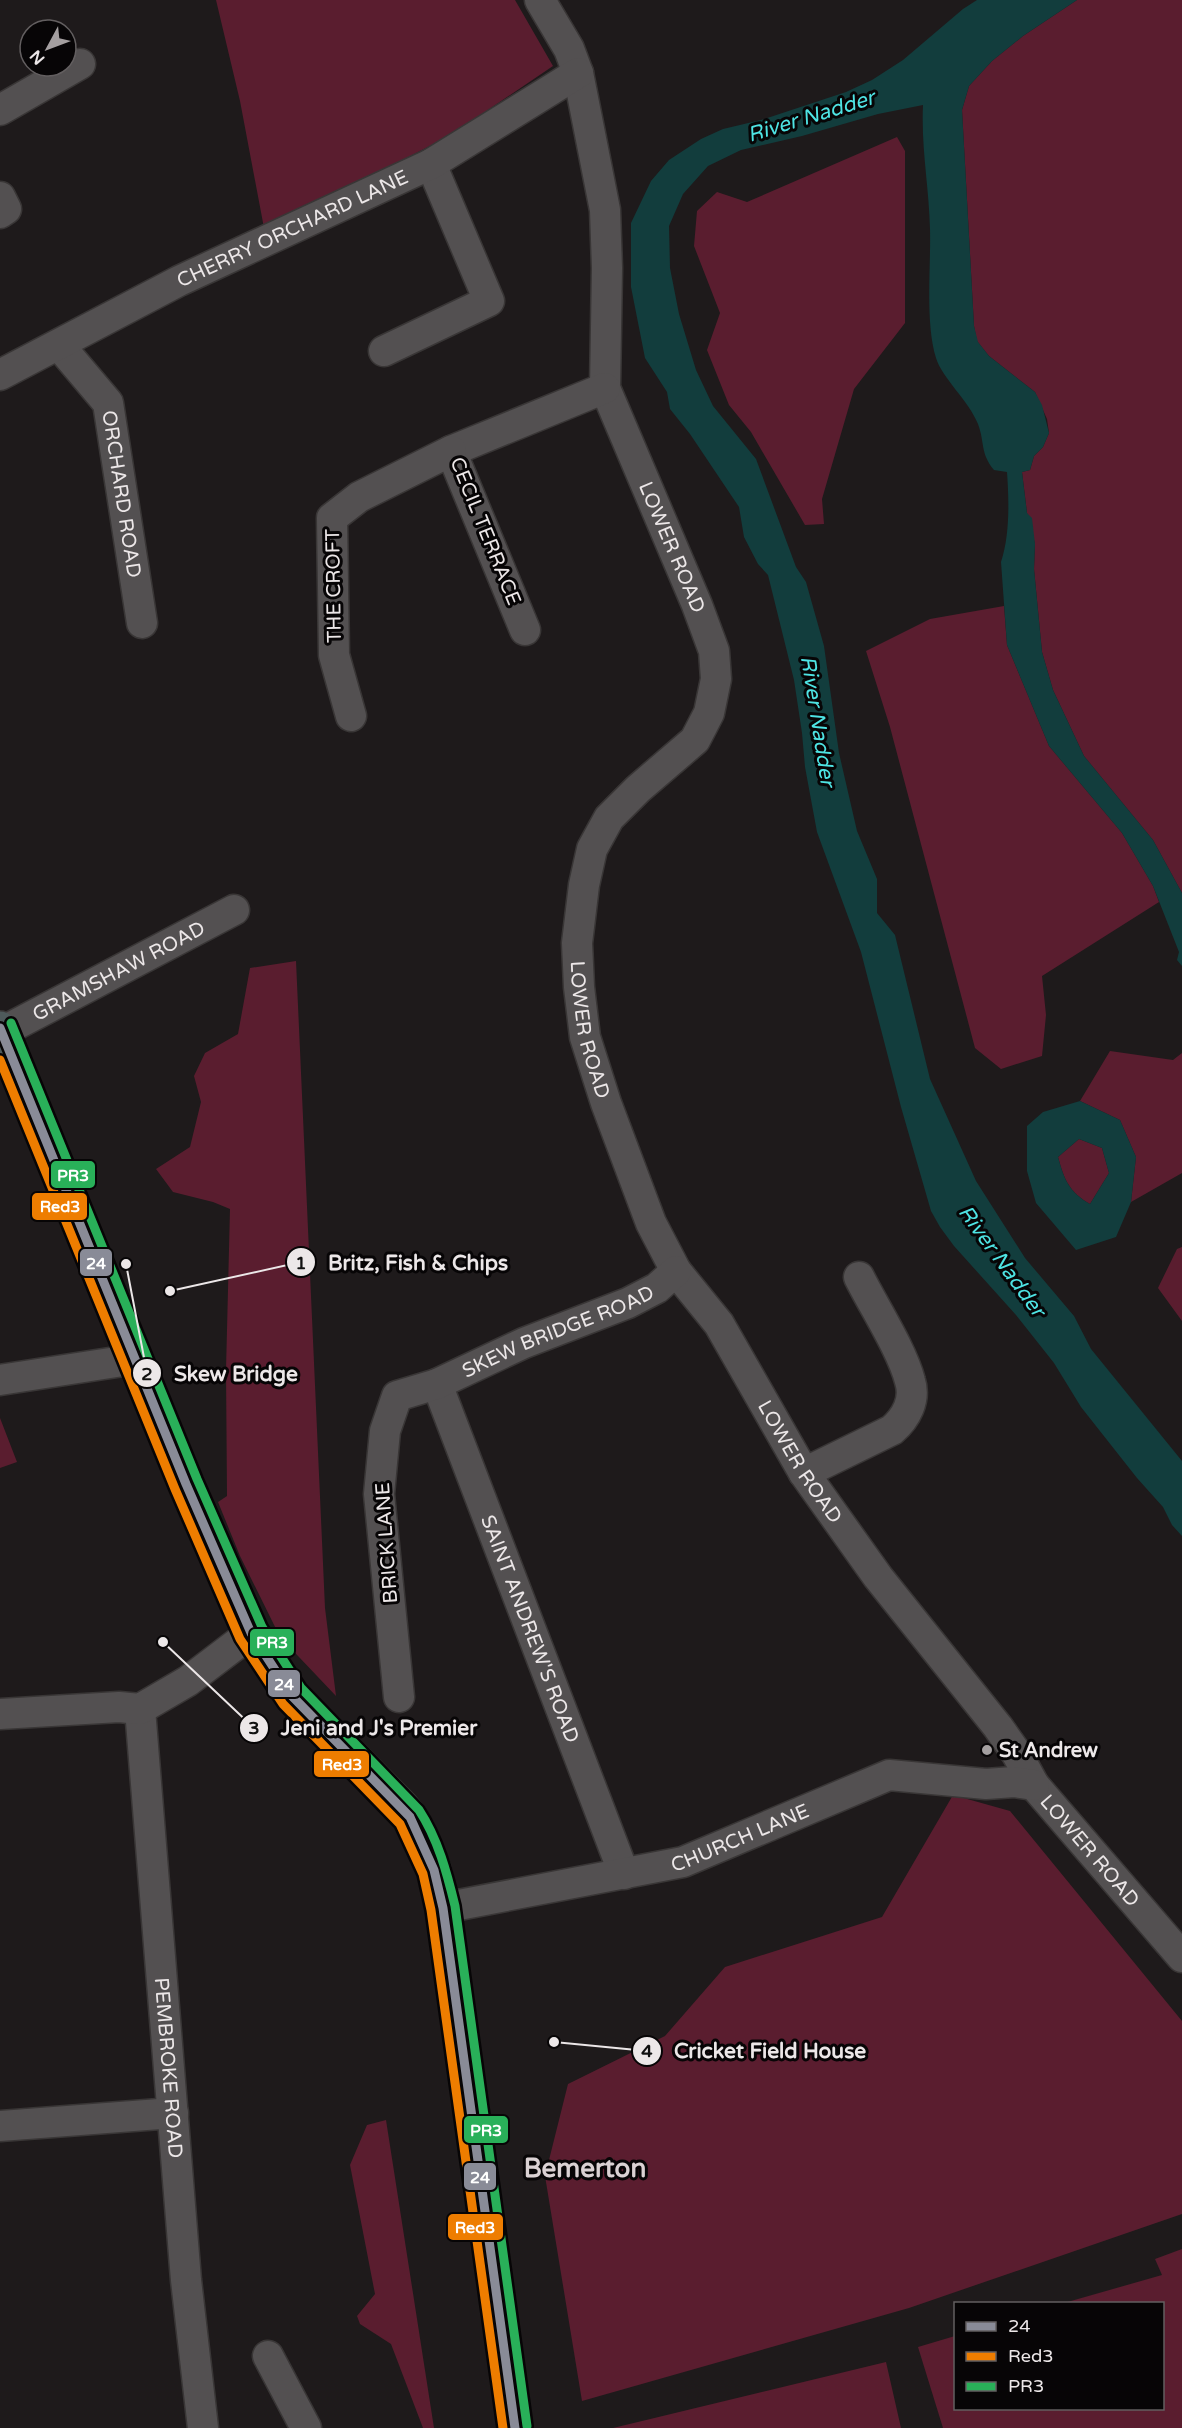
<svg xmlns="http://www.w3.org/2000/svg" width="1182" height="2428" font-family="'Varela Round',sans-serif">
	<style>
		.green { fill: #5a1d2f }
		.water { fill: #123d3d; fill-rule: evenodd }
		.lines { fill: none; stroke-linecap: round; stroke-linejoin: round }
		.minor-casing { stroke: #393636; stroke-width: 33 }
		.highway-casing { stroke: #393636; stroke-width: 36 }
		.minor { stroke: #535051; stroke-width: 30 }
		.highway { stroke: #4e5a5b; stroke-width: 33 }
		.bus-1-casing { stroke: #070506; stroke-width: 14 }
		.bus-2-casing { stroke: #070506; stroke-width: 14 }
		.bus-3-casing { stroke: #070506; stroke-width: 14 }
		.bus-1 { stroke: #898b97; stroke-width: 9 }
		.bus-2 { stroke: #ee7d00; stroke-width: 9 }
		.bus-3 { stroke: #29b059; stroke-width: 9 }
		.poi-dot { fill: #a49fa0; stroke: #070506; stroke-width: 2 }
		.labels { text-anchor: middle; stroke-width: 6; stroke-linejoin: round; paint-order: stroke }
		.street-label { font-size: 20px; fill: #ece7e8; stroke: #070506 }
		.poi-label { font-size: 20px; font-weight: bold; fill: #ece7e8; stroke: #070506; text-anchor: start }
		.water-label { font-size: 21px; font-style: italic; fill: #4ee3e3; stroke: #070506 }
		.district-label { font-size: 26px; font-weight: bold; fill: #dad1d3; stroke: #070506 }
		.leader { fill: none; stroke: #ece7e8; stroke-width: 2 }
		.callout-dot { fill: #ece7e8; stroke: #070506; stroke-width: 2 }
		.mark-label { font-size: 18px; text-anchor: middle; font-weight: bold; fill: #111 }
		.callout-label { font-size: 21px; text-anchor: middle; font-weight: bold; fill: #ece7e8; stroke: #070506; stroke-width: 6; stroke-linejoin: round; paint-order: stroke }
		.line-badge { stroke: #070506; stroke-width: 2 }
		.badge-label { font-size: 16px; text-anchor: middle; font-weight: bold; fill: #fff }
	</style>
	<rect width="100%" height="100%" fill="#1e1a1b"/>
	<path class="green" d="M216 0H515L553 66 451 135 302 212 264 228 240 101Z
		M1077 0H1182V893L1153 840 1084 756 1053 690 1042 652 1034 569 1035 544 1027 513 1022 472 1030 470 1034 456 1043 447 1049 433 1047 419 1035 392 989 356 977 341 974 326 962 110 969 86 992 61 1023 36Z
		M897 137 905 151V323L854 389 822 499 824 524 805 525 751 432 729 405 707 350 720 313 694 246 697 211 717 192 747 202Z
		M1004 606 1007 645 1049 746 1122 833 1153 886 1159 902 1042 976 1046 1015 1042 1056 1001 1069 975 1048 890 727 866 651 930 619Z
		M296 961 325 1608 336 1696 280 1637 240 1556 218 1502 227 1496 226 1370 230 1209 213 1202 173 1192 156 1169 190 1147 201 1102 194 1076 205 1053 238 1034 250 968Z
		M1110 1051 1173 1060 1182 1053V1173L1131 1202 1136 1157 1120 1120 1080 1101Z
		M1079 1139 1102 1148 1109 1173 1090 1204C1069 1192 1064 1179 1058 1157Z
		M1182 1247V1321L1158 1288 1177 1249Z
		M0 1418 17 1462 0 1468Z
		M953 1795 1010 1811 1182 2021V2214L909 2308 582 2401 545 2176 568 2084 665 2036 725 1967 882 1917Z
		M386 2120 434 2428H423L391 2344 360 2324 357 2316 375 2294 350 2165 367 2125Z
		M1182 2249V2428H943L918 2347 955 2336 956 2408H1162V2304L1064 2303 1162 2275 1155 2259Z
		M886 2362 901 2428H613Z"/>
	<path class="water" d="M977 0H1077L1023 36 992 61 969 86 962 110 974 326 978 342 989 356 1035 392 1042 405 1049 433 1043 447 1034 456 1030 470 1022 472 1027 513 1032 518 1035 544 1034 569 1042 652 1053 690 1084 756 1153 840 1182 893V966L1177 960 1179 952 1153 886 1122 833 1049 746 1007 645 1001 562C1010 535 1009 500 1007 472L994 470C980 453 985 443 978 424 969 401 942 378 936 358 925 322 931 268 930 229 929 187 921 148 923 105L878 114 802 136 741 150 708 166 683 194 669 226 670 268 679 314 696 370 713 406 756 459 796 567 806 582 824 646 839 753 857 831 877 879V913L895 935 930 1079 976 1181 1025 1258 1074 1316 1091 1349 1182 1461V1536L1172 1525 1163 1507 1137 1478 1081 1407 1054 1363 1016 1315 954 1246 940 1227 931 1211 901 1107 861 952 817 832 805 767 802 733 794 680 768 575 758 564 744 537 739 507 690 434 670 409 667 392 645 358 631 287V223L651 181 669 160 701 139 723 129 761 120 846 92 872 80 903 60 963 9Z
		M1080 1101 1120 1120 1136 1157 1131 1202 1116 1237 1076 1250 1036 1203 1027 1171V1126L1043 1112ZM1079 1139 1102 1148 1109 1173 1090 1204C1069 1192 1064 1179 1058 1157Z"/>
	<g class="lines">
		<defs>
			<g id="minor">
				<path id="s1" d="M540 0 569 49 578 73 605 210 607 268 605 388 697 605 714 651 716 679 709 713 695 740 638 789 609 818 592 849 584 885 577 943 579 987 585 1037 606 1103 651 1223 676 1271 719 1324 804 1473 878 1577 998 1727 1017 1754 1034 1785 1182 1957"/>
				<path d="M0 110 80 64"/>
				<path d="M0 197 6 209 0 213"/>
				<path id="s2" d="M59 345 108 403 142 623"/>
				<path d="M384 351 489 301 431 164"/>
				<path id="s3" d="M0 375 179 281 431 164 578 73"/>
				<path d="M525 630 451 451 605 388"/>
				<path d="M351 716 334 655 332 518 359 497 451 451"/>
				<path id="s4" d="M0 1033 234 910"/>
				<path d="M0 1380 136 1359"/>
				<path id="s5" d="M437 1384 624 1874"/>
				<path d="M804 1473 892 1430C906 1418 916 1400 910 1381 902 1350 874 1307 859 1277"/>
				<path id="s6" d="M399 1697 379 1494 385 1431 397 1396 437 1384 524 1343 628 1303 657 1288 676 1271"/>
				<path id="s7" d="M140 1709 186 2280 203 2428"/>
				<path d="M0 1714 119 1707 140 1709 188 1681 251 1633"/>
				<path id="s8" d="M443 1908 683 1862 889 1775 986 1784 1014 1782 1034 1785"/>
				<path d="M0 2126 173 2113"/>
				<path d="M268 2356 306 2428"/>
			</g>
			<path id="highway" d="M0 1028 186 1484 251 1633 292 1696 402 1807 410 1817 417 1829 434 1870 443 1908 515 2428"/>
		</defs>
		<use href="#minor" class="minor-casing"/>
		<use href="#highway" class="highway-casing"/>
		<use href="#minor" class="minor"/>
		<use href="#highway" class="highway"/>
		<defs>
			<path id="bus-1" d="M0 1028 186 1484 251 1633 292 1696 410 1817 434 1870 443 1908 515 2428"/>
			<path id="bus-2" d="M0 1060 175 1489 240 1639 283 1704 400 1824 423 1874 431 1910 503 2428"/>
			<path id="bus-3" d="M11 1023 197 1479 262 1627 301 1688 419 1810C438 1839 447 1873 455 1906L527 2426"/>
		</defs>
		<use href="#bus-1" class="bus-1-casing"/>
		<use href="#bus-2" class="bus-2-casing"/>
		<use href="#bus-3" class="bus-3-casing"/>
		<use href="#bus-1" class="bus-1"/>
		<use href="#bus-2" class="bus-2"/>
		<use href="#bus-3" class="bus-3"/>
	</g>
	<circle class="poi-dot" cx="987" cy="1750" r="6"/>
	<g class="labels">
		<g class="street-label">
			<text dy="7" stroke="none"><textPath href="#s3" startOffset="327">CHERRY ORCHARD LANE</textPath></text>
			<text dy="7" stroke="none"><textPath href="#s2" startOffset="168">ORCHARD ROAD</textPath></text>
			<text transform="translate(486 531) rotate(68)" y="7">CECIL TERRACE</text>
			<text dy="7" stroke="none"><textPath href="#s1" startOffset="573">LOWER ROAD</textPath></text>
			<text transform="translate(333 586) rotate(-91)" y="7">THE CROFT</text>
			<text dy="7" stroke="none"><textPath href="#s4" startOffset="134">GRAMSHAW ROAD</textPath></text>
			<text dy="7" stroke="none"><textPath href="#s1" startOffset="1113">LOWER ROAD</textPath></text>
			<text dy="7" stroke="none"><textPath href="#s6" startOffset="478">SKEW BRIDGE ROAD</textPath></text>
			<text dy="7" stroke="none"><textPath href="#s1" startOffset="1599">LOWER ROAD</textPath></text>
			<text transform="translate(386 1543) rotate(-94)" y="7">BRICK LANE</text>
			<text dy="7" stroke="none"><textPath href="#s5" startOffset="262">SAINT ANDREW'S ROAD</textPath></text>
			<text dy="7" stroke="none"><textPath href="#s8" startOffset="306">CHURCH LANE</textPath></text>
			<text dy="7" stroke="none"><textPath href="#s1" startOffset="2085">LOWER ROAD</textPath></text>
			<text dy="7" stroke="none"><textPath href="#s7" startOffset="360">PEMBROKE ROAD</textPath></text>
		</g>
		<g class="poi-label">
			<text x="999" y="1757">St Andrew</text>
		</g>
		<g class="water-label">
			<text transform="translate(811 116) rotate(-17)" y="7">River Nadder</text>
			<text transform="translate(818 721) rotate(81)" y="7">River Nadder</text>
			<text transform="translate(1002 1261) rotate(54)" y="7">River Nadder</text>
		</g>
		<g class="district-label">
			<text x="585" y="2177">Bemerton</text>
		</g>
	</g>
	<path class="leader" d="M170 1291L301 1262M126 1264L147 1373M163 1642L254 1728M554 2042L647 2051"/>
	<g class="callout-dot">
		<circle cx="170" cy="1291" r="6"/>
		<circle cx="126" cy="1264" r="6"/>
		<circle cx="163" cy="1642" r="6"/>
		<circle cx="554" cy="2042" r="6"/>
		<circle cx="301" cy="1262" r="15"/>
		<circle cx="147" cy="1373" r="15"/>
		<circle cx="254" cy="1728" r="15"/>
		<circle cx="647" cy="2051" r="15"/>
	</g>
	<g class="mark-label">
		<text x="301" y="1269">1</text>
		<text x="147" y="1380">2</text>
		<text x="254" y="1734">3</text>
		<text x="647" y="2057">4</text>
	</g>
	<g class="callout-label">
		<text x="418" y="1270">Britz, Fish &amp; Chips</text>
		<text x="236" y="1381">Skew Bridge</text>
		<text x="379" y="1735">Jeni and J's Premier</text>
		<text x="770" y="2058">Cricket Field House</text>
	</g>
	<g class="line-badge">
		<rect x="50" y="1160" width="46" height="29" rx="6" fill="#29b059"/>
		<rect x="31" y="1192" width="57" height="29" rx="6" fill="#ee7d00"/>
		<rect x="79" y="1248" width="34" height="29" rx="6" fill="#898b97"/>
		<rect x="249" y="1628" width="46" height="29" rx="6" fill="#29b059"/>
		<rect x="267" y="1669" width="34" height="29" rx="6" fill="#898b97"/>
		<rect x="313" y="1750" width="57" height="28" rx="6" fill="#ee7d00"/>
		<rect x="463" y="2115" width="46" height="29" rx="6" fill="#29b059"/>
		<rect x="463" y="2162" width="34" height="29" rx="6" fill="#898b97"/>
		<rect x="447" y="2213" width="57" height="28" rx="6" fill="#ee7d00"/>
	</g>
	<g class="badge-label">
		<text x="73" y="1181">PR3</text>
		<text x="60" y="1212">Red3</text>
		<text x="96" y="1269">24</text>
		<text x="272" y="1648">PR3</text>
		<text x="284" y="1690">24</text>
		<text x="342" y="1770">Red3</text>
		<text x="486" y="2136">PR3</text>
		<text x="480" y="2183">24</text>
		<text x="475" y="2233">Red3</text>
	</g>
	<rect x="954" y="2302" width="210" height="108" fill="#070506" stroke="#635f60" stroke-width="1.5"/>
	<rect x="966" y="2322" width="30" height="9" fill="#898b97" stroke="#635f60" stroke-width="1.5"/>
	<text x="1008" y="2332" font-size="18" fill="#ece7e8">24</text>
	<rect x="966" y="2352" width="30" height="9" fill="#ee7d00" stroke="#635f60" stroke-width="1.5"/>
	<text x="1008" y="2362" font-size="18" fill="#ece7e8">Red3</text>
	<rect x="966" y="2382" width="30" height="9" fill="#29b059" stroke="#635f60" stroke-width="1.5"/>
	<text x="1008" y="2392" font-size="18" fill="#ece7e8">PR3</text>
	<g transform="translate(48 48) rotate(229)"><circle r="28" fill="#070506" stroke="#635f60" stroke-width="1.5"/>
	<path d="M0-4.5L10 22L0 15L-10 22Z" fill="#a49fa0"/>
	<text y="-9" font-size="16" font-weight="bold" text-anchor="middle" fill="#ece7e8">N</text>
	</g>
</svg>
